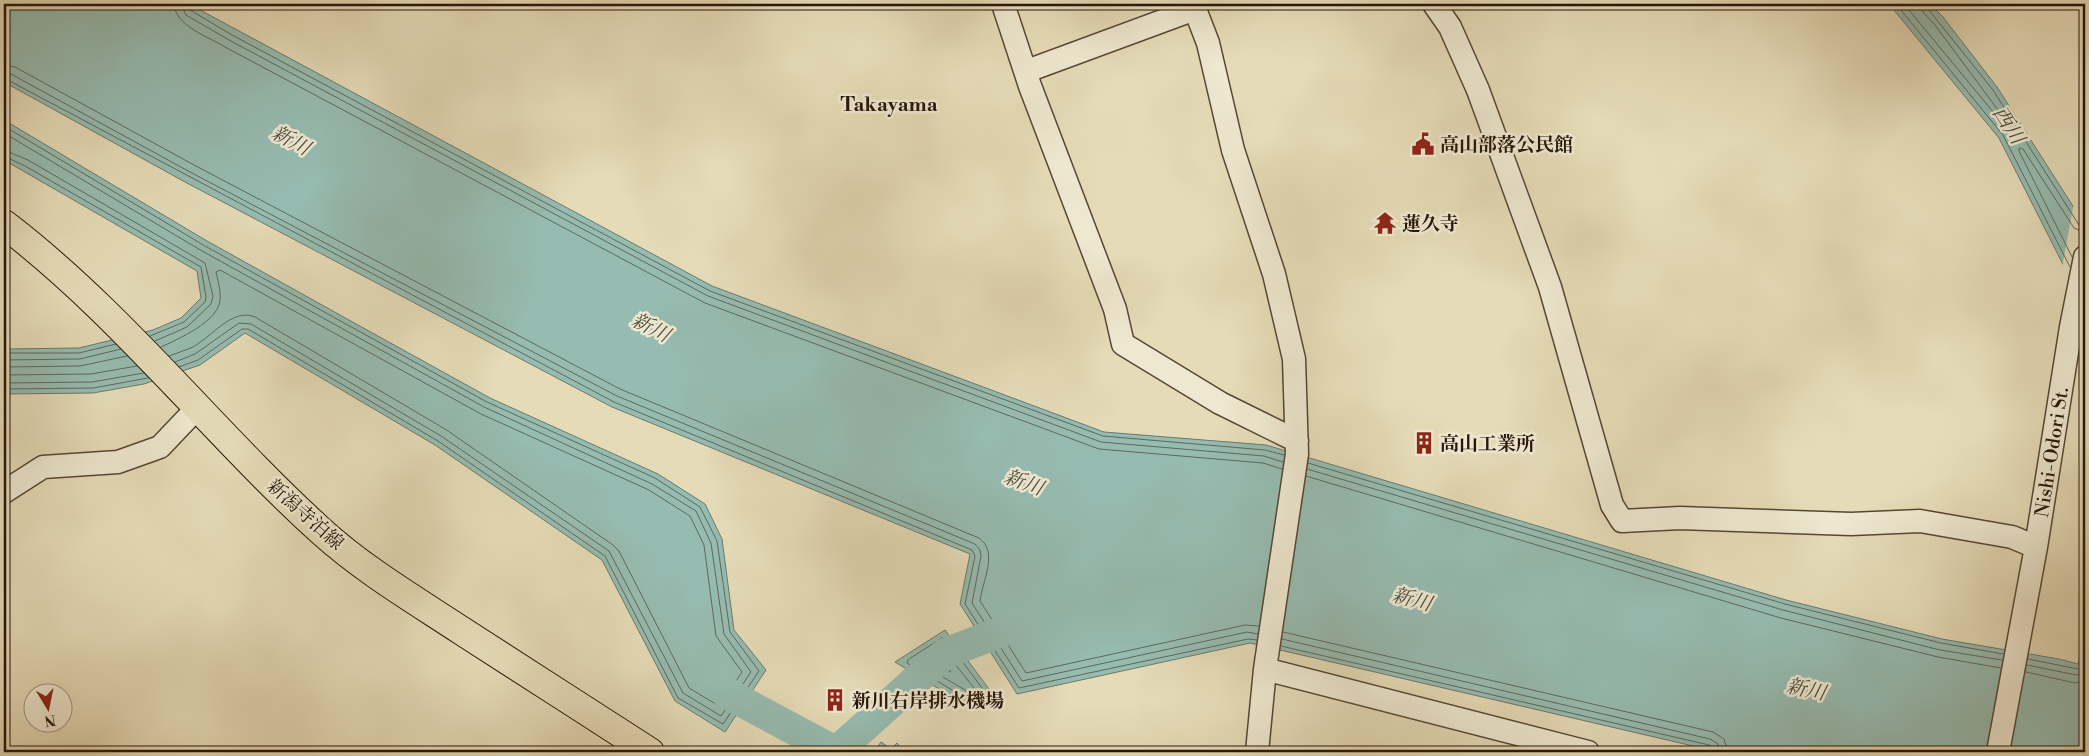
<svg xmlns="http://www.w3.org/2000/svg" width="2089" height="756" font-family="'Libre Bodoni','Noto Serif JP',serif">
	<style>
		.water { fill: #96bbb0; stroke: #6a796e }
		.pier { fill: #e5dbb7 }
		.lines { fill: none; stroke-linecap: round; stroke-linejoin: round }
		.shore { stroke: #5e685d; stroke-width: 1 }
		.river { stroke: #96bbb0; stroke-width: 31 }
		.minor-casing { stroke: #564635; stroke-width: 25 }
		.major-casing { stroke: #27150a; stroke-width: 30 }
		.minor { stroke: #eee8d0; stroke-width: 22 }
		.major { stroke: #e5dbb7; stroke-width: 28 }
		.labels { text-anchor: middle; stroke-width: 5; stroke-linejoin: round; paint-order: stroke }
		.poi-label { font-size: 19px; font-weight: bold; fill: #27150a; stroke: #eee8d0; text-anchor: start }
		.street-label { font-size: 19px; fill: #27150a; stroke: #eee8d0 }
		.neighbourhood-label { font-size: 20px; font-weight: bold; fill: #27150a; stroke: #eee8d0 }
		.water-label { font-size: 20px; font-style: italic; fill: #4e4f44; stroke: #eee8d0 }
	</style>
	<rect width="100%" height="100%" fill="#e5dbb7"/>
	<filter id="stains"><feTurbulence type="fractalNoise" baseFrequency=".004" numOctaves="4"/><feColorMatrix values="0 0 0 0 .2 0 0 0 0 .09 0 0 0 0 .02 0 0 0 .5 -.17"/></filter>
	<radialGradient id="worn" r=".72"><stop offset=".6" stop-color="#630" stop-opacity="0"/><stop offset="1" stop-color="#630" stop-opacity=".3"/></radialGradient>
	<path class="water" d="M4 4H189L712 286 1104 432 1266 445 1786 600 1942 639 2059 659 2078 664 2085 639V752H1719L1250 643 1017 694 960 604 970 554 612 407 185 182 4 82Z
		M1889 4H1930L1943 17 1997 87 2085 225V308L1999 138Z
		M4 120 207 241 358 325 490 398 658 474 705 504 722 539 734 630 766 670 725 732 675 701 602 560 435 445 245 333 200 365 144 384 93 393 4 394V349L79 348 153 330 181 318 201 298 197 271 4 160Z
		M945 630 989 689 975 711 895 662Z
		M881 742 891 749 897 743 904 752H874Z"/>
	<path class="pier" d="M2074 202 2085 221V310L2062 268Z"/>
	<g class="lines">
		<path class="shore" d="M174 4C175 26 209 37 225 47L705 303 1099 449 1263 463 1282 469
			M181 4 186 15 229 40 708 296 1101 442 1264 456 1283 462
			M188 4 190 10 232 35 710 291 1103 436 1265 450 1284 455
			M1896 4 2003 135 2070 267
			M1904 4 1994 113 1997 114 1998 110 1935 25 1923 12 1920 4
			M1927 4 1928 9 1993 90 2079 225 2085 227
			M4 65 15 67 194 165 620 389 979 538C999 552 982 582 980 601L1026 673 1245 625 1259 626
			M4 72 11 74 190 172 617 396 975 544 980 550 981 556 972 603 1022 681 1247 632 1258 634
			M4 78 614 402 972 550 975 556 965 604 1019 688 1248 639 1257 640
			M4 126 205 246 487 402 655 478 700 507 717 541 730 632 759 671 723 724 678 698 605 556 438 441 248 329H242L198 360 179 367
			M4 133 202 251 484 407 652 484 696 511 711 543 724 634 751 672 721 716 683 693 609 551 441 436 251 324 239 323 195 354 175 362
			M4 150 28 160 205 263 213 296 211 304 187 327 155 341
			M4 156 25 166 201 267 206 297 205 302 184 322 150 336
			M2072 257 2019 151V148L2023 149 2074 228 2085 233
			M161 347C178 339 218 322 220 300 221 291 218 281 216 272L220 270 481 414 649 490 690 516 704 545 716 636 742 672 719 706 689 688 619 551 613 545 445 429 255 317C232 307 210 339 191 348 184 351 176 353 169 356
			M4 353H79L116 344
			M4 360 80 359 121 349
			M4 367 80 366 127 356
			M4 375 91 374 137 366
			M4 383 92 382 144 373
			M4 389 93 388 148 378
			M1308 463 1785 604 1941 643 2003 654
			M1307 469 1783 610 1940 650 2002 660
			M1306 476 1781 618 1938 657 2001 668
			M1283 632 1713 732 1724 739 1728 752
			M942 638H945L982 688 974 703 907 663 908 660Z
			M1282 639 1710 739 1718 744 1720 752
			M941 646 974 688 972 694 919 663V660Z
			M1281 646 1709 745 1713 747 1714 752
			M939 656 950 668V672L933 663V660Z
			M2028 659 2078 669 2083 666 2085 657
			M2027 665 2076 675 2085 673
			M2026 672 2075 683 2085 681"/>
		<path class="river" d="M716 674 726 693 836 752 946 653 1022 624"/>
		<defs>
			<path id="minor" d="M1003 4 1030 86 1115 309 1123 344 1220 403 1297 441
				M1193 4 1208 43 1233 150 1274 274 1294 359 1297 454 1265 669 1257 752
				M1434 4 1450 27 1478 90 1550 287 1612 505 1622 521 1680 518 1851 524 1920 521 2012 537 2036 547
				M1027 71 1195 9
				M4 492 43 467 118 462 160 447 198 407
				M1265 669 1588 752
				M1998 752 2036 547 2071 327 2085 257"/>
			<path id="major" d="M4 224C122 314 212 432 321 531 364 570 415 600 462 631 525 671 587 712 650 752"/>
		</defs>
		<use href="#minor" class="minor-casing"/>
		<use href="#major" class="major-casing"/>
		<use href="#minor" class="minor"/>
		<use href="#major" class="major"/>
	</g>
	<defs>
		<symbol id="civic-bare" viewBox="-9 -9 18 18"><path d="M-.6-6.5H3V-4.5H.6V-3L4-1V1h2V6H-6V1h2V-1L-.6-3ZM-1.2 2.5V6h2.4V2.5Z" fill="#8f2418" stroke="#eee8d0" stroke-width="2.5" paint-order="stroke"/></symbol>
		<symbol id="temple-bare" viewBox="-9 -9 18 18"><path d="M0-6L5-2H3V0L6.5 2.5H4V6H1.5V3h-3V6H-4V2.5H-6.5L-3 0V-2H-5Z" fill="#8f2418" stroke="#eee8d0" stroke-width="2.5" paint-order="stroke"/></symbol>
		<symbol id="building-bare" viewBox="-9 -9 18 18"><path d="M-4-6H4V6H1V3H-1V6H-4ZM-2.5-4.3h1.7v1.8h-1.7ZM.8-4.3h1.7v1.8H.8ZM-2.5-1h1.7V.8h-1.7ZM.8-1h1.7V.8H.8Z" fill="#8f2418" stroke="#eee8d0" stroke-width="2.5" paint-order="stroke"/></symbol>
	</defs>
	<g fill-rule="evenodd">
		<use href="#civic-bare" x="1407" y="128" width="32" height="32"/>
		<use href="#temple-bare" x="1369" y="207" width="32" height="32"/>
		<use href="#building-bare" x="1408" y="427" width="32" height="32"/>
		<use href="#building-bare" x="819" y="684" width="32" height="32"/>
	</g>
	<g class="labels">
		<g class="poi-label">
			<text x="1440" y="151">高山部落公民館</text>
			<text x="1402" y="230">蓮久寺</text>
			<text x="1440" y="450">高山工業所</text>
			<text x="852" y="707">新川右岸排水機場</text>
		</g>
		<g class="street-label">
			<text transform="translate(2051 452) rotate(-81)" y="7">Nishi-Odori St.</text>
			<text transform="translate(306 514) rotate(42)" y="7">新潟寺泊線</text>
		</g>
		<g class="neighbourhood-label">
			<text x="889" y="111">Takayama</text>
		</g>
		<g class="water-label">
			<text transform="translate(2009 125) rotate(57)" y="7">西川</text>
			<text transform="translate(291 140) rotate(28)" y="7">新川</text>
			<text transform="translate(651 327) rotate(27)" y="7">新川</text>
			<text transform="translate(1024 482) rotate(20)" y="7">新川</text>
			<text transform="translate(1412 599) rotate(15)" y="7">新川</text>
			<text transform="translate(1806 689) rotate(12)" y="7">新川</text>
		</g>
	</g>
	<rect width="2089" height="756" fill="none" stroke="#e5dbb7" stroke-width="20"/>
	<rect x="5" y="5" width="2079" height="746" fill="none" stroke="#27150a" stroke-width="2.5"/>
	<rect x="10" y="10" width="2069" height="736" fill="none" stroke="#27150a"/>
	<g transform="translate(48 708) rotate(170)"><circle r="24" fill="#eee8d0" stroke="#9e9481"/>
	<path d="M0-4L9 19L0 12L-9 19Z" fill="#8f2418"/>
	<text y="-8" font-size="14" font-weight="bold" text-anchor="middle" fill="#27150a">N</text>
	</g>
	<rect width="100%" height="100%" filter="url(#stains)"/>
	<rect width="100%" height="100%" fill="url(#worn)"/>
</svg>
